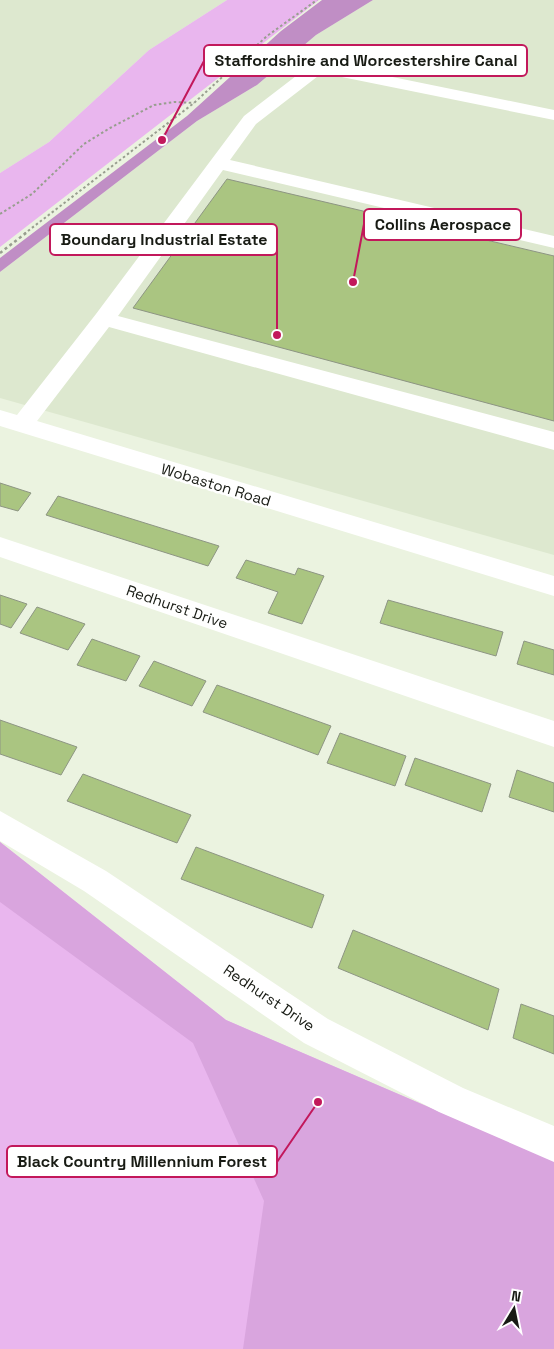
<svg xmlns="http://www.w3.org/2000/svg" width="554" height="1349" font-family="'Space Grotesk',sans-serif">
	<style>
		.built { fill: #dde8cf }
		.green { fill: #e9b6ee }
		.forest { fill: #d9a5de }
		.water { fill: #c08ec5 }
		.building { fill: #aac581; stroke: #8d9583 }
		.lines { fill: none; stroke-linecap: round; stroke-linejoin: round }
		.path-far1 { stroke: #989e8f; stroke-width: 2; stroke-dasharray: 2.5 2.5; stroke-linecap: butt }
		.path { stroke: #989e8f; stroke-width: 2.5; stroke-dasharray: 3 3; stroke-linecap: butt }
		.minor { fill: #fff; fill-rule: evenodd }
		.labels { text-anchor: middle; stroke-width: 5; stroke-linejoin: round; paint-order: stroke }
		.street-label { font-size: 15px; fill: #181b14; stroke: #fff }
		.leader { fill: none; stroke: #c2185b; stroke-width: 2 }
		.callout-dot { fill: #c2185b; stroke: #fff; stroke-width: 2 }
		.callout { fill: #fff; stroke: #c2185b; stroke-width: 2 }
		.callout-label { font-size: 16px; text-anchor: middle; font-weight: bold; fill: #181b14 }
	</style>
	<rect width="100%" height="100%" fill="#ebf3e0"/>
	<path class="built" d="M0 0H227L149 50 49 142 0 173Z
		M373 0H554V555L0 398V272L197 121 257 85 316 35Z"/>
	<path class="green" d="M227 0H319L0 247V173L49 142 149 50Z
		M0 842 226 1020 554 1161V1349H0Z"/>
	<path class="forest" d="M0 842 226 1020 554 1161V1349H243L264 1201 193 1043 0 902Z"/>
	<path class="water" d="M322 0H373L316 35 257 85 197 121 0 272V258L187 116 281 31Z"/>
	<path class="building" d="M227 179 554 256V421L133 308Z
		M0 483 31 493 18 511 0 506Z
		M58 496 219 546 208 566 46 515Z
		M246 560 295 575 298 568 324 576 302 624 268 613 278 592 236 578Z
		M0 595 27 604 11 628 0 624Z
		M388 600 503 632 496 656 380 623Z
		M37 607 85 624 68 650 20 633Z
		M92 639 140 656 126 681 77 665Z
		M524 641 554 650V675L517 664Z
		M154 661 206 681 192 706 139 686Z
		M217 685 331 726 318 755 203 712Z
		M0 720 77 747 61 775 0 754Z
		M340 733 406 756 395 786 327 763Z
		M415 758 491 784 482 812 405 785Z
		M517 770 554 783V812L509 797Z
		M83 774 191 815 177 843 67 801Z
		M196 847 324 895 312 928 181 879Z
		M353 930 499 989 488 1030 338 968Z
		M521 1004 554 1016V1054L513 1038Z"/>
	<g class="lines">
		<path class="path-far1" d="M0 214 32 194 84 144 110 128 154 105 174 102 194 103
			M24 234 194 103 267 36 317 0"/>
		<path class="path" d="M0 253 26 233"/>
		<path class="minor" d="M319 62 554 110V120L322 73 256 124 230 160 554 236V248L223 170 118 316 554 432V450L109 327 37 421 554 576V596L0 426V410L17 415 96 314 244 116 313 63Z
			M0 537 554 721V747L0 557Z
			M0 811 106 871 328 1019 463 1088 554 1126V1162L439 1112 304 1043 84 891 0 841Z"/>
	</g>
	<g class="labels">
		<g class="street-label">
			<text transform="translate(216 485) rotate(17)" y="5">Wobaston Road</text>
			<text transform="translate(177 607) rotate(19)" y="5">Redhurst Drive</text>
			<text transform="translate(269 998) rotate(34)" y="5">Redhurst Drive</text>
		</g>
	</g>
	<path class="leader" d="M162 140L204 61M353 282L364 224M277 335L277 240M318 1102L277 1162"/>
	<g class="callout-dot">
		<circle cx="162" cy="140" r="5"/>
		<circle cx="353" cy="282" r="5"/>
		<circle cx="277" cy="335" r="5"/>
		<circle cx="318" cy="1102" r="5"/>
	</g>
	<g class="callout">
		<rect x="204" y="45" width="323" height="31" rx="5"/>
		<rect x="364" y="209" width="157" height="31" rx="5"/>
		<rect x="50" y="224" width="227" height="31" rx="5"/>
		<rect x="7" y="1146" width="270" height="31" rx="5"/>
	</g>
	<g class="callout-label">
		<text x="366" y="66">Staffordshire and Worcestershire Canal</text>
		<text x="443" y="230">Collins Aerospace</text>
		<text x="164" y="245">Boundary Industrial Estate</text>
		<text x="142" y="1167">Black Country Millennium Forest</text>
	</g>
	<g transform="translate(514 1309) rotate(10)" stroke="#ffffff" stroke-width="4" paint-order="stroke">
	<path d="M0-4L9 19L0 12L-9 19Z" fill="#181b14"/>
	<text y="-8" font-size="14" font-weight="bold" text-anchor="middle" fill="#181b14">N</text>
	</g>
</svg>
